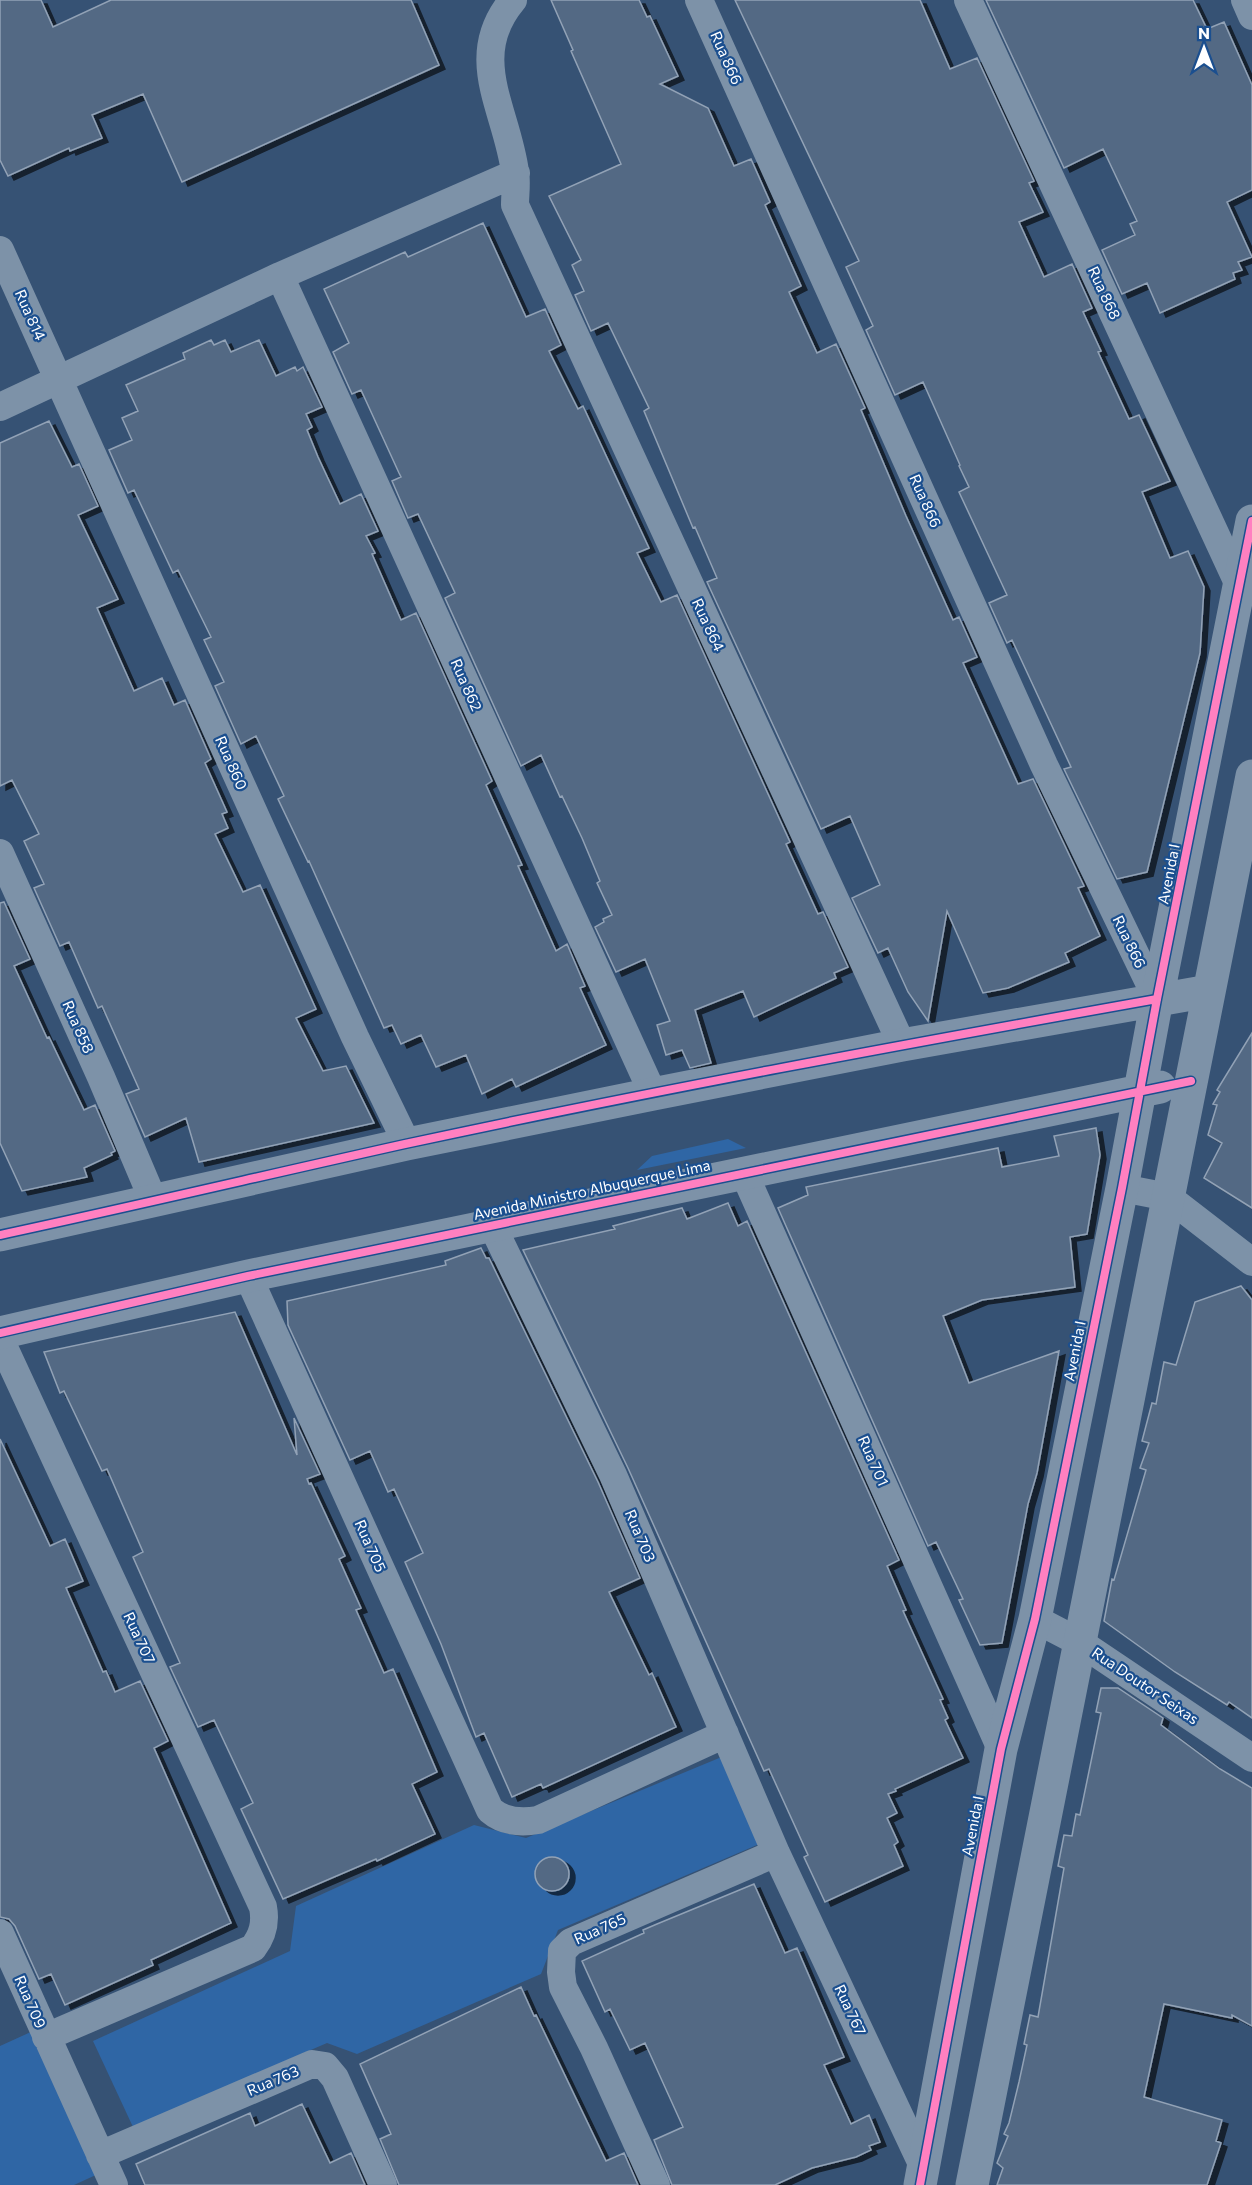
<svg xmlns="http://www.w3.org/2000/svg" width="1252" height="2185" font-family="Commissioner,sans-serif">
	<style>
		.green { fill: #2f66a5 }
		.building { fill: #526984; stroke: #92a2b6; stroke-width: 1.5; filter: url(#shadow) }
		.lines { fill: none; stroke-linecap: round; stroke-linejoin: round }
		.minor { stroke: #7d92a8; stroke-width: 28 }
		.tertiary { stroke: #7d92a8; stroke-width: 33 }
		.cycleway-casing { stroke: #1b4f8f; stroke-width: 11 }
		.cycleway { stroke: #ff80c0; stroke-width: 8 }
		.labels { text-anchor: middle; stroke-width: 4.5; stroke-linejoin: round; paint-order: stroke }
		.street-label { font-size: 15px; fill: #fff; stroke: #1b4f8f }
	</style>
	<defs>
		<filter id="shadow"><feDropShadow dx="6" dy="4" stdDeviation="0" flood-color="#0009"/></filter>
	</defs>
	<rect width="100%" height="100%" fill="#365274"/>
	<path class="green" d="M728 1139 746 1148 637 1170 652 1156Z
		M724 1756 764 1842 558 1930 541 1974 357 2054 327 2043 133 2127 93 2041 290 1951 296 1906 474 1825 526 1838Z
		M33 2031 98 2174 74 2185H0V2046Z"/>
	<path class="building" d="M0 0H41L53 27 111 0H411L439 65 182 182 143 94 92 115 102 138 70 151 69 148 8 176 0 160Z
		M551 0H639L647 17 650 16 678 76 660 84 708 108 734 166 751 159 770 202 765 205 801 286 789 292 817 353 836 344 865 408 861 410 906 516 953 620 959 617 977 657 963 663 1018 784 1033 779 1084 886 1078 888 1100 936 1065 953 1069 962 1008 988 983 993 947 911 928 1021 908 992 888 948 878 953 852 898 880 885 850 816 821 829 707 582 717 578 695 527 693 528 644 411 649 408 608 323 591 331 575 295 584 291 572 265 581 260 549 196 621 164 571 51 573 50Z
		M735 0H920L950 69 977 58 1034 181 1029 183 1043 212 1019 222 1044 277 1072 264 1092 308 1083 312 1101 351 1098 352 1129 419 1139 415 1170 481 1142 492 1170 558 1188 551 1204 587 1200 653 1147 872 1117 879 1064 769 1071 767 1012 640 1007 643 989 603 1007 595 959 492 969 487 959 466 960 465 923 382 895 395 866 330 873 326 846 267 859 261Z
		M986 0H1193L1207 29 1224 22 1252 85V190L1227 202 1252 257 1238 262 1242 270 1233 273 1235 279 1160 313 1147 283 1122 294 1102 250 1135 235 1130 224 1137 221 1103 149 1064 168Z
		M483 223 526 317 545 309 561 345 549 351 578 409 583 406 649 548 637 553 661 602 677 595 790 842 786 844 818 914 823 912 848 967 834 973 836 978 754 1017 743 991 695 1010 711 1063 690 1068 682 1050 666 1055 657 1025 670 1021 645 959 616 972 595 927 604 922 603 919 612 915 597 883 600 881 582 838 562 796 560 797 541 755 521 766 445 598 455 593 418 514 408 518 392 481 401 477 399 473 361 390 352 394 333 352 349 343 324 289 405 252 408 257Z
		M211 340 214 345 225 340 231 352 259 340 276 376 295 367 297 371 303 367 322 407 306 414 312 427 307 430 318 457 340 504 361 494 378 531 366 536 375 553 372 554 401 620 416 613 492 781 486 785 522 865 518 866 556 951 567 944 585 986 580 988 606 1045 516 1087 512 1079 482 1094 466 1055 436 1067 421 1035 401 1044 392 1025 384 1028 309 861 308 862 278 799 284 796 256 736 241 744 215 686 224 682 204 640 211 637 178 570 173 573 134 490 128 493 109 450 132 440 122 418 138 411 126 385 185 359 183 353Z
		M49 421 72 467 79 464 98 506 78 515 118 599 97 608 134 691 162 678 174 705 185 700 211 759 205 763 227 812 222 814 228 828 215 834 243 892 260 885 316 1009 296 1018 323 1071 346 1066 374 1123 199 1162 186 1118 145 1137 126 1094 139 1089 102 1006 98 1008 69 942 60 946 34 888 44 884 24 841 39 834 12 780 0 786V443Z
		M4 902 30 959 14 966 47 1038 49 1037 84 1110 95 1105 115 1151 111 1153 112 1155 84 1168 87 1177 22 1191 0 1143V903Z
		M1252 1033V1208L1204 1178 1222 1143 1208 1135 1217 1105 1213 1104 1220 1092 1217 1090Z
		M1096 1128 1100 1155 1087 1234 1070 1237 1075 1287 982 1300 943 1316 969 1383 1059 1351 1037 1473 1028 1504 1002 1643 980 1645 959 1600 963 1599 936 1542 928 1546 778 1208 808 1195 806 1187 998 1148 1002 1167 1059 1156 1054 1136Z
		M728 1203 738 1226 747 1221 899 1560 887 1566 906 1610 903 1611 943 1699 940 1700 948 1718 945 1720 963 1758 895 1789 896 1791 888 1794 897 1813 887 1818 898 1842 894 1845 903 1866 825 1902 804 1857 808 1855 769 1769 764 1771 628 1468 523 1250 615 1229 613 1226 682 1208 687 1219Z
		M481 1248 486 1258H489L598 1482 640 1578 609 1592 649 1675 652 1673 676 1727 543 1788 541 1784 512 1797 484 1733 476 1737 441 1644 405 1562 423 1553 394 1489 388 1492 370 1451 350 1460 288 1325 287 1301 446 1265 445 1261Z
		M1241 1286 1252 1300V1718L1229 1702 1227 1705 1175 1672 1104 1621 1112 1579 1114 1580 1146 1470 1140 1468 1149 1443 1142 1441 1152 1403 1156 1404 1164 1362 1176 1365 1195 1302Z
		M235 1312 297 1455 294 1418 320 1474 307 1479 309 1484 311 1483 345 1556 339 1559 361 1608 356 1610 384 1673 393 1669 437 1772 412 1784 435 1834 377 1861 376 1859 283 1899 241 1809 253 1803 214 1720 198 1727 170 1667 180 1663 133 1557 143 1552 107 1469 102 1471 64 1391 60 1393 44 1352Z
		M0 1439 50 1546 65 1539 83 1581 66 1588 103 1672 106 1671 115 1692 140 1681 168 1741 154 1748 231 1923 151 1960 153 1965 65 2005 51 1974 39 1979 15 1926 9 1919 0 1917Z
		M1101 1688H1118L1163 1718 1161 1725 1220 1769 1252 1788V2026L1232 2015V2018L1164 2004 1144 2097 1222 2120 1216 2141 1221 2143 1207 2185H997L1003 2168 997 2163 1008 2136 1004 2134 1009 2123 1019 2082 1027 2045 1024 2044 1030 2015 1038 2017 1064 1868 1058 1866 1064 1835 1072 1836 1076 1814 1080 1815 1101 1713 1096 1712Z
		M535 1874a17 17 0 1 1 34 0a17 17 0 1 1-34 0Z
		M754 1884 785 1953 797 1948 844 2057 824 2065 851 2124 869 2115 880 2142 869 2146 871 2150 856 2157 812 2168 775 2185H672L654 2140 683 2127 645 2043 630 2050 610 2009 605 2012 582 1961 644 1933 643 1930 657 1924Z
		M521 1987 534 2016 536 2015 606 2161 624 2153 638 2185H399L380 2139 391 2134 360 2064Z
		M302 2104 330 2163 351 2153 365 2185H145L136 2164 250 2113 255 2126Z"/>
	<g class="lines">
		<path class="minor" d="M513 0C465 57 507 110 515 172 517 182 515 194 515 205L902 1045
			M699 0 1044 765 1157 999
			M968 0 1239 585
			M1245 0 1252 16
			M0 250 355 1037 407 1144
			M280 276 653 1094
			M0 407 280 276 516 173
			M0 853 101 1077 154 1202
			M744 1173 1001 1749
			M1122 1188 1168 1197 1252 1262
			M492 1225 613 1475 776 1853 923 2166
			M248 1276 490 1810C504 1822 521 1823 538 1820L725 1734
			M0 1339 263 1907C266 1923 263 1935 253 1948L46 2037
			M1035 1619 1081 1643 1252 1758
			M0 1933 114 2185
			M100 2155 312 2064 325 2066 335 2078 383 2185
			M656 2185 594 2048 563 1987 561 1972 562 1951 571 1942 776 1853"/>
		<path class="tertiary" d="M0 1235 407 1144 653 1094 902 1045 1209 991
			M0 1333 248 1276 1160 1087
			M920 2185 1001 1749 1035 1619 1122 1188 1157 999 1252 521
			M972 2185 1252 776"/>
		<defs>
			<path id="cycleway" d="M0 1235C135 1206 270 1174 405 1144 655 1090 906 1044 1157 999
				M0 1333 248 1276 1191 1081
				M920 2185 1001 1749 1035 1619 1122 1188 1157 999 1252 521"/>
		</defs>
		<use href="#cycleway" class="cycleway-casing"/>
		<use href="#cycleway" class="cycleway"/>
	</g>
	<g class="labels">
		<g class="street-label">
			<text transform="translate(726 58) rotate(66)" y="5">Rua 866</text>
			<text transform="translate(1104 293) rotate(65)" y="5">Rua 868</text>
			<text transform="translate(30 315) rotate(66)" y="5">Rua 814</text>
			<text transform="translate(925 501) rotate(66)" y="5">Rua 866</text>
			<text transform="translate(708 625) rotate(65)" y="5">Rua 864</text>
			<text transform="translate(466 685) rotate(66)" y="5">Rua 862</text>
			<text transform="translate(231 763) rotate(66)" y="5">Rua 860</text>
			<text transform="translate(1169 874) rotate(-79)" y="5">Avenida I</text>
			<text transform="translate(1129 942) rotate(64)" y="5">Rua 866</text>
			<text transform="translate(78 1027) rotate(66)" y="5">Rua 858</text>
			<text transform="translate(592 1190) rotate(-12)" y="5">Avenida Ministro Albuquerque Lima</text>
			<text transform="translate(1075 1351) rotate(-79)" y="5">Avenida I</text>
			<text transform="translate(873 1461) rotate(66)" y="5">Rua 701</text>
			<text transform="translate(640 1536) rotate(67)" y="5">Rua 703</text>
			<text transform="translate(370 1546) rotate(66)" y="5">Rua 705</text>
			<text transform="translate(139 1638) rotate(65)" y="5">Rua 707</text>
			<text transform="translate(1145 1686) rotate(34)" y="5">Rua Doutor Seixas</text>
			<text transform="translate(973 1826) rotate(-79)" y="5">Avenida I</text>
			<text transform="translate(600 1929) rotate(-24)" y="5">Rua 765</text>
			<text transform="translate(30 2002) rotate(66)" y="5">Rua 709</text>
			<text transform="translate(850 2010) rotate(65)" y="5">Rua 767</text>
			<text transform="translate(273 2081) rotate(-23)" y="5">Rua 763</text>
		</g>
	</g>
	<g transform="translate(1204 48)" stroke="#1b4f8f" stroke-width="4.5" paint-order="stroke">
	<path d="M0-4.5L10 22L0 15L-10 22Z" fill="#ffffff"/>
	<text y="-9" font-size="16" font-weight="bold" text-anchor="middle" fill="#ffffff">N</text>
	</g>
</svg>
